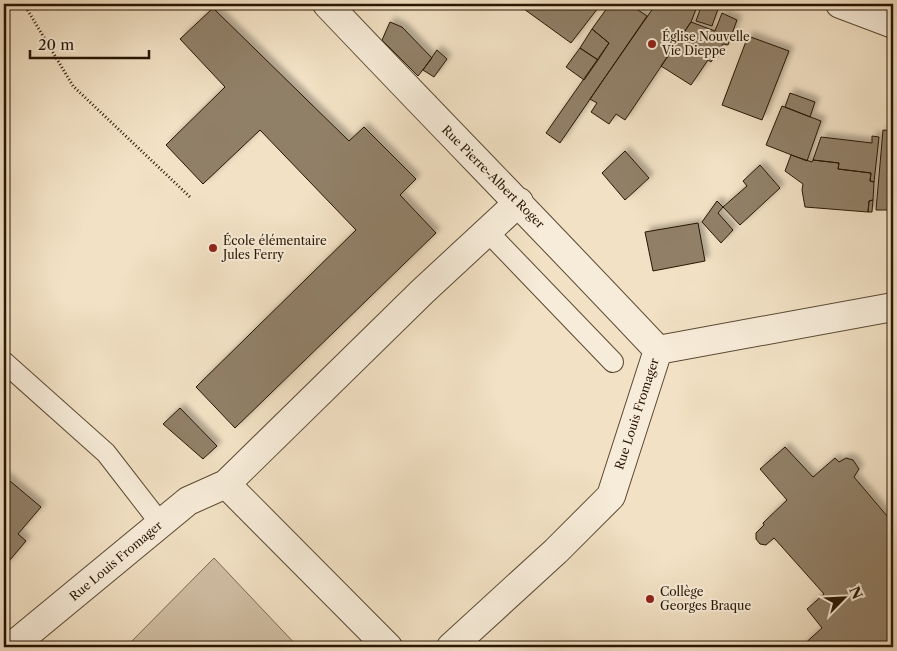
<svg xmlns="http://www.w3.org/2000/svg" width="897" height="651" font-family="'Libre Caslon Text',serif">
	<style>
		.green { fill: #d0bea3; stroke: #7c6a53 }
		.building { fill: #918067; stroke: #281603; filter: url(#shadow) }
		.lines { fill: none; stroke-linecap: round; stroke-linejoin: round }
		.service-casing { stroke: #5a4933; stroke-width: 22 }
		.minor-casing { stroke: #5a4933; stroke-width: 30 }
		.tertiary-casing { stroke: #5a4933; stroke-width: 30 }
		.path { stroke: #281603; stroke-width: 3; stroke-dasharray: 1 2.5; stroke-linecap: butt }
		.service { stroke: #f7ecd9; stroke-width: 20 }
		.minor { stroke: #f7ecd9; stroke-width: 28 }
		.tertiary { stroke: #f7ecd9; stroke-width: 28 }
		.poi-dot { fill: #8f2418; stroke: #f7ecd9; stroke-width: 2 }
		.labels { text-anchor: middle; stroke-width: 4; stroke-linejoin: round; paint-order: stroke }
		.poi-label { font-size: 12px; fill: #281603; stroke: #f7ecd9; text-anchor: start }
		.street-label { font-size: 12px; fill: #281603; stroke: #f7ecd9 }
	</style>
	<defs>
		<filter id="shadow"><feDropShadow dx="4.5" dy="-4.5" stdDeviation="2.5" flood-color="#0004"/></filter>
	</defs>
	<rect width="100%" height="100%" fill="#f2e1c4"/>
	<filter id="stains"><feTurbulence type="fractalNoise" baseFrequency=".004" numOctaves="4"/><feColorMatrix values="0 0 0 0 .2 0 0 0 0 .09 0 0 0 0 .02 0 0 0 .5 -.17"/></filter>
	<radialGradient id="worn" r=".72"><stop offset=".6" stop-color="#630" stop-opacity="0"/><stop offset="1" stop-color="#630" stop-opacity=".3"/></radialGradient>
	<path class="green" d="M214 558 298 647H126Z"/>
	<path class="building" d="M517 4H601L571 43Z
		M610 4H629L647 16 560 143 546 133 609 43 592 29Z
		M656 4H698L691 22 625 120 616 114 609 124 591 112 597 103 590 99Z
		M702 4 718 9 712 26 696 21Z
		M213 8 349 141 364 127 416 179 400 195 436 233 235 428 196 387 356 230 260 130 203 184 166 145 225 87 180 39Z
		M722 13 737 20 728 45 723 44 711 62 708 60 691 85 661 66 691 22 715 31Z
		M390 22 402 27 432 58 418 76 382 40Z
		M592 29 609 43 598 60 580 48Z
		M748 36 789 51 762 120 722 105Z
		M580 48 598 60 584 80 566 67Z
		M437 50 447 59 434 77 423 70Z
		M790 93 815 102 810 117 785 107Z
		M782 106 821 121 807 161 766 145Z
		M883 130 893 131V210H876Z
		M872 136 879 137 874 182 870 181 871 173 838 169 839 163 813 160 821 137 872 143Z
		M625 151 649 178 625 200 602 173Z
		M791 155 812 162 813 160 839 163 838 169 871 173 870 181 874 182 873 200 869 201 868 212 805 207 802 190 803 184 785 171Z
		M760 165 780 188 740 225 723 207 747 186 743 181Z
		M873 200 872 212H868L869 201Z
		M717 201 723 207 718 213 733 230 721 243 702 222Z
		M698 223 705 261 653 271 645 232Z
		M180 408 217 446 203 459 163 424Z
		M785 447 813 477 835 458 839 462 846 458 853 460 859 469 854 477 893 523V647H801L822 628 807 609 824 594 774 538 766 545 760 544 756 539V533L764 525 763 523 787 500 760 469Z
		M4 476 41 507 18 534 26 541 4 567Z"/>
	<g class="lines">
		<defs>
			<path id="service" d="M487 231 613 362
				M4 362 106 453 161 524"/>
			<path id="minor" d="M327 4C437 120 549 234 658 350
				M658 350 893 307
				M226 484 388 647
				M11 647 188 501 226 484 423 291 519 202
				M451 647 556 551 611 496 658 350"/>
			<path id="tertiary" d="M840 4 893 24"/>
		</defs>
		<use href="#service" class="service-casing"/>
		<use href="#minor" class="minor-casing"/>
		<use href="#tertiary" class="tertiary-casing"/>
		<path class="path" d="M24 4 73 86 190 197"/>
		<use href="#service" class="service"/>
		<use href="#minor" class="minor"/>
		<use href="#tertiary" class="tertiary"/>
	</g>
	<g class="poi-dot">
		<circle cx="652" cy="44" r="5"/>
		<circle cx="213" cy="248" r="5"/>
		<circle cx="650" cy="599" r="5"/>
	</g>
	<g class="labels">
		<g class="poi-label">
			<text x="662" y="41">Église Nouvelle<tspan x="662" dy="14">Vie Dieppe</tspan></text>
			<text x="223" y="245">École élémentaire<tspan x="223" dy="14">Jules Ferry</tspan></text>
			<text x="660" y="596">Collège<tspan x="660" dy="14">Georges Braque</tspan></text>
		</g>
		<g class="street-label">
			<text transform="translate(493 177) rotate(45)" y="4">Rue Pierre-Albert Roger</text>
			<text transform="translate(637 414) rotate(-72)" y="4">Rue Louis Fromager</text>
			<text transform="translate(116 561) rotate(-40)" y="4">Rue Louis Fromager</text>
		</g>
	</g>
	<rect width="897" height="651" fill="none" stroke="#f2e1c4" stroke-width="20"/>
	<rect x="5" y="5" width="887" height="641" fill="none" stroke="#281603" stroke-width="2.5"/>
	<rect x="10" y="10" width="877" height="631" fill="none" stroke="#281603"/>
	<g transform="translate(844 598) rotate(66)" stroke="#f7ecd9" stroke-width="4" paint-order="stroke">
	<path d="M0-4L9 19L0 12L-9 19Z" fill="#281603"/>
	<text y="-8" font-size="14" font-weight="bold" text-anchor="middle" fill="#281603">N</text>
	</g>
	<path d="M30 50v8h119v-8" fill="none" stroke="#281603" stroke-width="2.5"/>
	<text x="38" y="50" font-size="15" fill="#281603" stroke="#f7ecd9" stroke-width="4" paint-order="stroke">20 m</text>
	<rect width="100%" height="100%" filter="url(#stains)"/>
	<rect width="100%" height="100%" fill="url(#worn)"/>
</svg>
